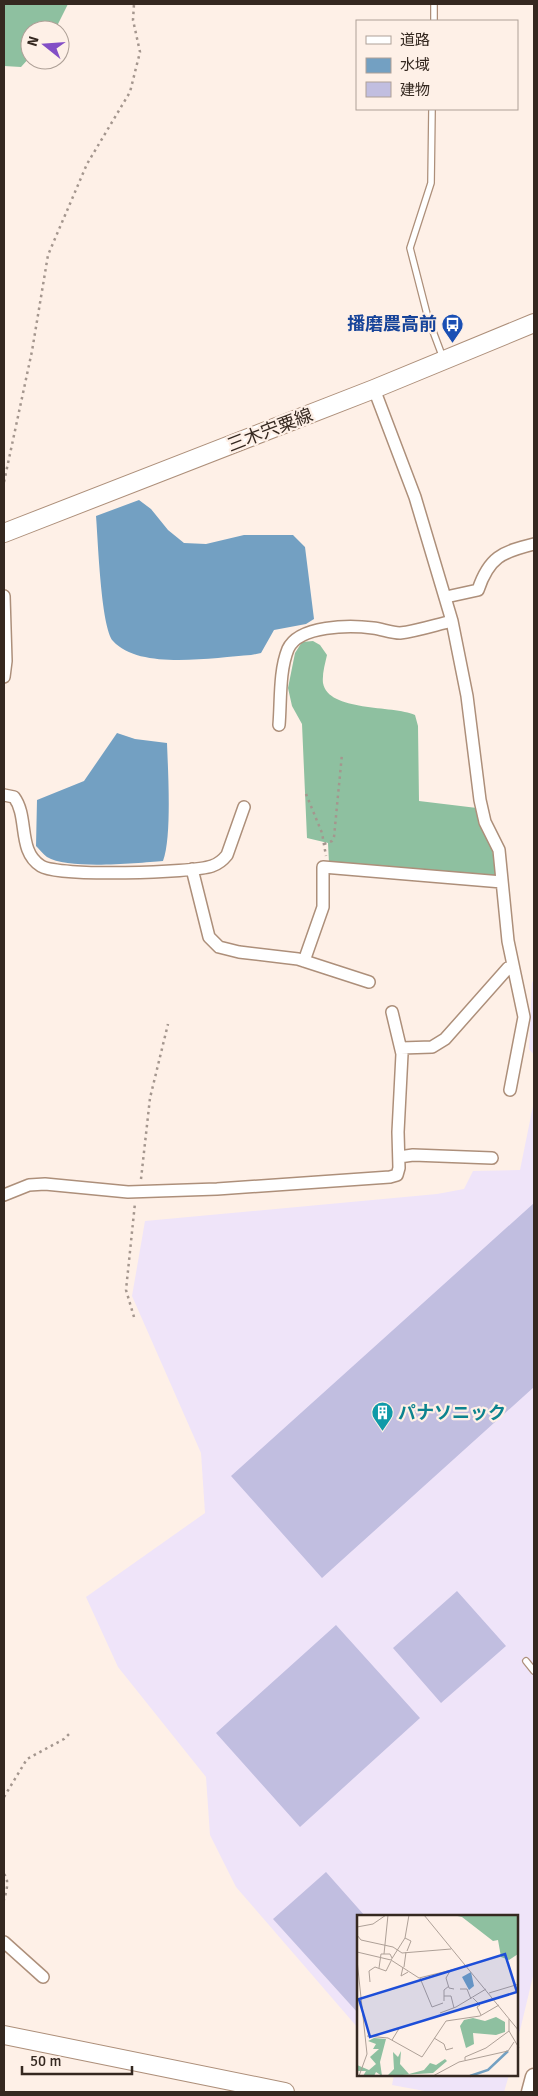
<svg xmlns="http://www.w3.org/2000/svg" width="538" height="2096" font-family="Signika,'Noto Sans JP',sans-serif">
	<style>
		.industrial { fill: #efe4f9 }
		.forest { fill: #8ec0a0 }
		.water { fill: #73a0c2 }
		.building { fill: #c1bee0 }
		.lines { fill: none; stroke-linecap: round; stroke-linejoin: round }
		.lane-casing { stroke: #ad8f7a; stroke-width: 8 }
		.street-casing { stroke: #ad8f7a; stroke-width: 14 }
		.secondary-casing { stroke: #ad8f7a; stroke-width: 19 }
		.primary-casing { stroke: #ad8f7a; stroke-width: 20 }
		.path { stroke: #a4968e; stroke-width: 2.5; stroke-dasharray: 2.5 4; stroke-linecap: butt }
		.lane { stroke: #fff; stroke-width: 5.5 }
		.street { stroke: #fff; stroke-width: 11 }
		.secondary { stroke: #fff; stroke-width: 16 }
		.primary { stroke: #fff; stroke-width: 18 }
		.labels { text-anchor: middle; stroke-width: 4.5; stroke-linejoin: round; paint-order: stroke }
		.transit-label { font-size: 18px; font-weight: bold; fill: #164399; stroke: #fef0e7; text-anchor: end }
		.street-label { font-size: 18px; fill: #352820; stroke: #fef0e7 }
		.culture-label { font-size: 18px; font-weight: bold; fill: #0d838f; stroke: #fef0e7; text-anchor: start }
		.inset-river { fill: none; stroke: #73a0c2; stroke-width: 2.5 }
		.inset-road { fill: none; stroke: #aea097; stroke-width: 1 }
		.view { fill: #1d4ed8; fill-opacity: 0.15; stroke: #1d4ed8; stroke-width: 2.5 }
		.inset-edge { fill: none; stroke: #352820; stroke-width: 2.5 }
	</style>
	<rect width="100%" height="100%" fill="#fef0e7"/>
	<path class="industrial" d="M534 979V1055L529 1049 532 983Z
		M534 1101V1972L517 2043V1916H358V2028L236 1887 210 1835 206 1777 118 1667 86 1597 205 1513 201 1453 132 1296 145 1221 437 1194 464 1189 473 1171 520 1170Z
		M394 2075H509L504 2092H430L392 2085Z"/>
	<path class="forest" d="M4 4H68L55 30H30V57L21 67 4 66Z
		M313 641 320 645 327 655C325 664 322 674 323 683 328 712 393 705 415 715L418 726 419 801 477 808 481 828 492 847 496 878 329 863 328 843 307 838 302 724 292 706 288 688 295 653 302 642Z"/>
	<path class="water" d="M139 500 151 509 168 530 184 543 206 544 244 535H293L305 547 314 619 306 624 274 630 261 653 251 655C215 657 140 671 113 641 101 627 98 540 96 516Z
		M117 733 135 739 167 743C168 771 172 837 163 861 137 863 68 870 47 857 43 854 39 849 36 846L37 800 84 781Z"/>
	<path class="building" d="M534 1203V1387L322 1578 231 1476Z
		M457 1591 506 1646 441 1703 393 1648Z
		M336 1625 420 1718 300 1827 216 1733Z
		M326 1872 365 1916H358V2013L273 1919Z"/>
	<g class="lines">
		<defs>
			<path id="lane" d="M434 21V4
				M432 109 431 183 410 248 428 318 443 358
				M526 1661 534 1671"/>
			<path id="street" d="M374 389 415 497 452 621 467 696 480 800 485 822 499 850 508 941 524 1017 510 1090
				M4 596 6 661 4 677
				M446 597 478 590C489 557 502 552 534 544
				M279 725C281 701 279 671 288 649 299 625 350 625 373 628 382 629 391 633 400 633 417 631 435 625 452 621
				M4 795 14 797C29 817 17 851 41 866 58 877 192 873 212 866 218 864 223 860 227 855L244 807
				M192 869 209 937 219 947 239 952 298 959 369 982
				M304 961 323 907V867L502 882
				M401 1048 432 1047 445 1039 508 968 513 967
				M399 1157 413 1155 492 1158
				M4 1195 29 1185 45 1184 128 1192 217 1189 390 1177 397 1175 399 1168 398 1132 402 1054 392 1012
				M4 1942 43 1977"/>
			<path id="secondary" d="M530 2092 534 2077"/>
			<path id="primary" d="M4 533 374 389 534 323
				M4 2035 285 2092"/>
		</defs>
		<use href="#lane" class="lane-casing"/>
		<use href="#street" class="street-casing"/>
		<use href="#secondary" class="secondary-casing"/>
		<use href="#primary" class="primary-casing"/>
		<path class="path" d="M4 482 32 351 48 255 87 164 130 92 140 52 133 20 134 4
			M306 794 322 833 326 856
			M324 844 332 841 334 837 342 754
			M141 1179 150 1098 168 1024
			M134 1317 126 1290 135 1203
			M4 1797 27 1759 64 1739 69 1734
			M4 1874C10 1881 6 1892 4 1900"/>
		<use href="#lane" class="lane"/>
		<use href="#street" class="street"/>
		<use href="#secondary" class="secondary"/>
		<use href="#primary" class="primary"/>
	</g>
	<defs>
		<symbol id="bus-pin" viewBox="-11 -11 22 30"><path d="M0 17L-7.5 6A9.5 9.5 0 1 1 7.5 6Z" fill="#1a4fb4" stroke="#fef0e7"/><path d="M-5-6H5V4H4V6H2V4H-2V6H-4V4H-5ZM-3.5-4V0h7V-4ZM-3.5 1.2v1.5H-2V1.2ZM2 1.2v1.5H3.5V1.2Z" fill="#fff"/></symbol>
		<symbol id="building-pin" viewBox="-11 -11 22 30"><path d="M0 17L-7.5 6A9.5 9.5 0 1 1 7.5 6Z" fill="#0f9aa8" stroke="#fef0e7"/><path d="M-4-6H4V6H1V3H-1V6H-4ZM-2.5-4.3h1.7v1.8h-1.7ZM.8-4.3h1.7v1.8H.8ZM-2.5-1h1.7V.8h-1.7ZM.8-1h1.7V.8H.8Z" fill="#fff"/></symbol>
	</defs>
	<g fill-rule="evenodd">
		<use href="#bus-pin" x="440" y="312" width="25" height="34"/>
		<use href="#building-pin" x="370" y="1400" width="25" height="34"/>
	</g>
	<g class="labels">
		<g class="transit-label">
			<text x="437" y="330">播磨農高前</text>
		</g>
		<g class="street-label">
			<text transform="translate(270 430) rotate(-21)" y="6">三木宍粟線</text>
		</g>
		<g class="culture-label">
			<text x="398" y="1419">パナソニック</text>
		</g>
	</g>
	<g transform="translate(357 1915)">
		<rect width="161" height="161" fill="#fef0e7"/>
		<path d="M96 0H161V39L152 45 144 42 141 25 136 26 105 2ZM139 102 148 107V117L139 120 116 118 117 129 109 133 103 111 107 105 116 103 128 106ZM17 123 29 124 23 147 25 161 19 157 17 161H6L9 156H0V150L12 155 19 149 13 142 22 134H16L19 129 11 126ZM44 136 43 149 52 159 67 155 73 148 79 150 88 144 90 146 76 158 30 161 37 154 36 137 41 142Z" fill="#8ec0a0"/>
		<path d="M114 57 117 71 112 75 105 62Z" fill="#73a0c2"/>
		<path class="inset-river" d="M113 161 131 155 151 136"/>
		<path class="inset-road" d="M67 0 162 116M0 12 16 9 29 0M0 20 4 25 36 32 45 38 94 34M48 23 54 26 50 36M0 37 34 45 62 63 111 51M27 39 31 0M0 45 10 139 2 161M34 45 48 23 52 0M46 52 44 61 51 57M47 52 49 37M22 53 24 39H33L35 43M93 56 89 63 92 73 97 74M63 63 75 92 86 88M13 67 12 56 18 52 29 56 34 46M103 74H110L114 84M132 78 162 69M87 81H94L97 93M116 83 123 90 120 92 124 100M87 86V75L92 71M83 98 99 92 129 74M152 104V116L162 133M10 121 31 123 65 142 89 106 123 101 142 90M77 123 87 129 89 135 96 133M35 125 43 112M108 145V142L129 133 152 116M76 161 102 147 151 136 157 127"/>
		<path class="view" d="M148 39 160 77 13 122 2 84Z"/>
		<rect width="161" height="161" class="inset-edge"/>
	</g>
	<rect width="538" height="2096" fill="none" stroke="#352820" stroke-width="10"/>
	<rect x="356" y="20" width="162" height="90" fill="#fef0e7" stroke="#aea097"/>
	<rect x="366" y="36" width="25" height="8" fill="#ffffff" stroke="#aea097"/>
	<text x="400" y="45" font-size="15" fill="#352820">道路</text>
	<rect x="366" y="58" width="25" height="15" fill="#73a0c2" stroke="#aea097"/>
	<text x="400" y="70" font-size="15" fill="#352820">水域</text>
	<rect x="366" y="82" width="25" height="15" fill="#c1bee0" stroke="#aea097"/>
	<text x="400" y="95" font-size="15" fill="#352820">建物</text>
	<g transform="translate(45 45) rotate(287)"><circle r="24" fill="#fef0e7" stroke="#aea097"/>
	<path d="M0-4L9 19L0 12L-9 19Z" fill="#834ec6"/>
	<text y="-8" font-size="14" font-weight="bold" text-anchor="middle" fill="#352820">N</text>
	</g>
	<path d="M22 2066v8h110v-8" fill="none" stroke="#352820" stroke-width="2.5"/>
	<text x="30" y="2066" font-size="15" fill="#352820" stroke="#fef0e7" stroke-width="4" paint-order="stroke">50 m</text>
</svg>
